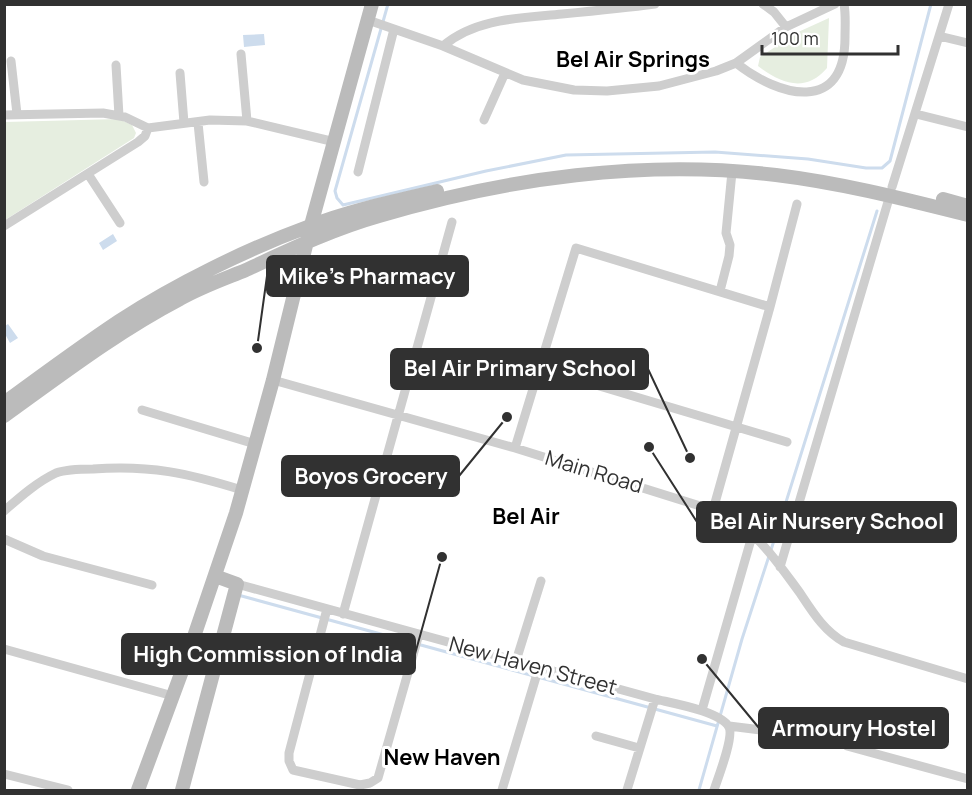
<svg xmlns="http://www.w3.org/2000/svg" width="972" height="795" font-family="Manrope,sans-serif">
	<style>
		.green { fill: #e6eee0 }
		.water { fill: #cddced }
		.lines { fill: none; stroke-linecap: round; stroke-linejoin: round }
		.stream { stroke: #cddced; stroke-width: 3 }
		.street { stroke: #cecece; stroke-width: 9 }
		.secondary { stroke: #bbb; stroke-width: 14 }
		.labels { text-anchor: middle; stroke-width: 6; stroke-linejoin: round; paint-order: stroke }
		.street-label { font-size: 21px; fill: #313131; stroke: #fff }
		.neighbourhood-label { font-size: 22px; font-weight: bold; fill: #000; stroke: #fff }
		.leader { fill: none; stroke: #313131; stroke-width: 2 }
		.callout-dot { fill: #313131; stroke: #fff; stroke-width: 2 }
		.callout { fill: #313131; stroke: #313131; stroke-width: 2 }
		.callout-label { font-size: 22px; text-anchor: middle; font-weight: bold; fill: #fff }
	</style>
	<rect width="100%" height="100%" fill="#fff"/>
	<path class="green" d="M829 18 827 68C806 93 781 84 758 66L760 57 796 33Z
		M119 119 132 125 136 133 134 138 5 220V122Z"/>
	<path class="water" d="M264 34 265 45 244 47 243 35Z
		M113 234 117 241 103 250 99 243Z
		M8 324 18 338 10 343 5 334V326Z"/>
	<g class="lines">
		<path class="stream" d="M388 4 335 191 337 198 343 205 486 171 566 155 715 152 808 159 866 168H882L890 161 931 4
			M771 550 877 211
			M238 595 717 726
			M699 790 742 639 769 556"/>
		<path class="street" d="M763 4 774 12 786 27
			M368 20 443 46 523 80 574 90 607 91 659 86 716 71 736 63 786 27 835 4
			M939 36 968 43
			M443 46C475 18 522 18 562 14 593 11 624 8 655 4
			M241 54 247 121
			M11 61 17 114
			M736 63C779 97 845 115 845 37 845 26 846 15 844 4
			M116 65 119 116
			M180 73 184 123
			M916 114 968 127
			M4 115 103 113 125 117 148 128 210 120 247 121 335 142
			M484 120 505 73
			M198 123 204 182
			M358 172 394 29
			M88 174 120 223
			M892 187 949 4
			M4 226 138 142 145 136 148 128
			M720 291 729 256 730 245 726 233 732 172
			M539 368 787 442
			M273 380 515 448 713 510C722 515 733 519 742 526 765 543 783 570 800 593 812 611 824 631 844 642L968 679
			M142 410 255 444
			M515 448 576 248 770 307
			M713 510 770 307 797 204
			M4 511C20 497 37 482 56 473 67 469 82 469 93 469 151 465 187 473 242 490
			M4 539 43 556 152 585
			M780 567 890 195
			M237 584 655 699C671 703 720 711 729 727 734 737 718 778 714 790
			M327 609 289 753V761L293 770 360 785 370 783 378 778 419 634
			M343 614 452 222
			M4 649 173 696
			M516 661 541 581
			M702 710 752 536
			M729 726 769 731
			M596 736 639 748
			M847 746 968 779
			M4 774 68 790
			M502 790 539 667
			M627 790 655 699"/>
		<path class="secondary" d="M943 199 968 206
			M4 403C42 375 80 347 119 321 176 284 247 249 310 226 351 210 395 201 437 191
			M4 416C61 375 117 332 180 299 201 287 224 279 246 270 289 250 333 229 379 216 506 178 645 159 776 175 842 183 904 199 968 215
			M138 790 185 663 236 513 273 380 311 225 372 4
			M182 790 237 584 215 576"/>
	</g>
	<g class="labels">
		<g class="street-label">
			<text transform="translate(594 472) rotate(17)" y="7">Main Road</text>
			<text transform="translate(533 666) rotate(15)" y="7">New Haven Street</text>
		</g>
		<g class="neighbourhood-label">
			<text x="633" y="67">Bel Air Springs</text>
			<text x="526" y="524">Bel Air</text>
			<text x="442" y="765">New Haven</text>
		</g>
	</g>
	<path class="leader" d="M257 348L267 276M690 458L648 369M507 417L459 476M649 447L697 522M442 557L415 654M702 659L759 728"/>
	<g class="callout-dot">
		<circle cx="257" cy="348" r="6"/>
		<circle cx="690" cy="458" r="6"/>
		<circle cx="507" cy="417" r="6"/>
		<circle cx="649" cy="447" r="6"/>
		<circle cx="442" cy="557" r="6"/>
		<circle cx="702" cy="659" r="6"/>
	</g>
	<g class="callout">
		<rect x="267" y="256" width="201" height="40" rx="6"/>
		<rect x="391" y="349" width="257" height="40" rx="6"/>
		<rect x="282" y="456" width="177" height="40" rx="6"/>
		<rect x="697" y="502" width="259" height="40" rx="6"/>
		<rect x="122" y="634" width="293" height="40" rx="6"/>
		<rect x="759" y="708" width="189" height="40" rx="6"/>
	</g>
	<g class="callout-label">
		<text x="367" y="284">Mike's Pharmacy</text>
		<text x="520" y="376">Bel Air Primary School</text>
		<text x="371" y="484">Boyos Grocery</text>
		<text x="827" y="529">Bel Air Nursery School</text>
		<text x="268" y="662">High Commission of India</text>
		<text x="854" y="736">Armoury Hostel</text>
	</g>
	<rect width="972" height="795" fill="none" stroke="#313131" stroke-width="12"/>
	<path d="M762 45v9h136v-9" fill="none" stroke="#313131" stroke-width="3"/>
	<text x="771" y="45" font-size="18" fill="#313131" stroke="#ffffff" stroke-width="4.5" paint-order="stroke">100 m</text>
</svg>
